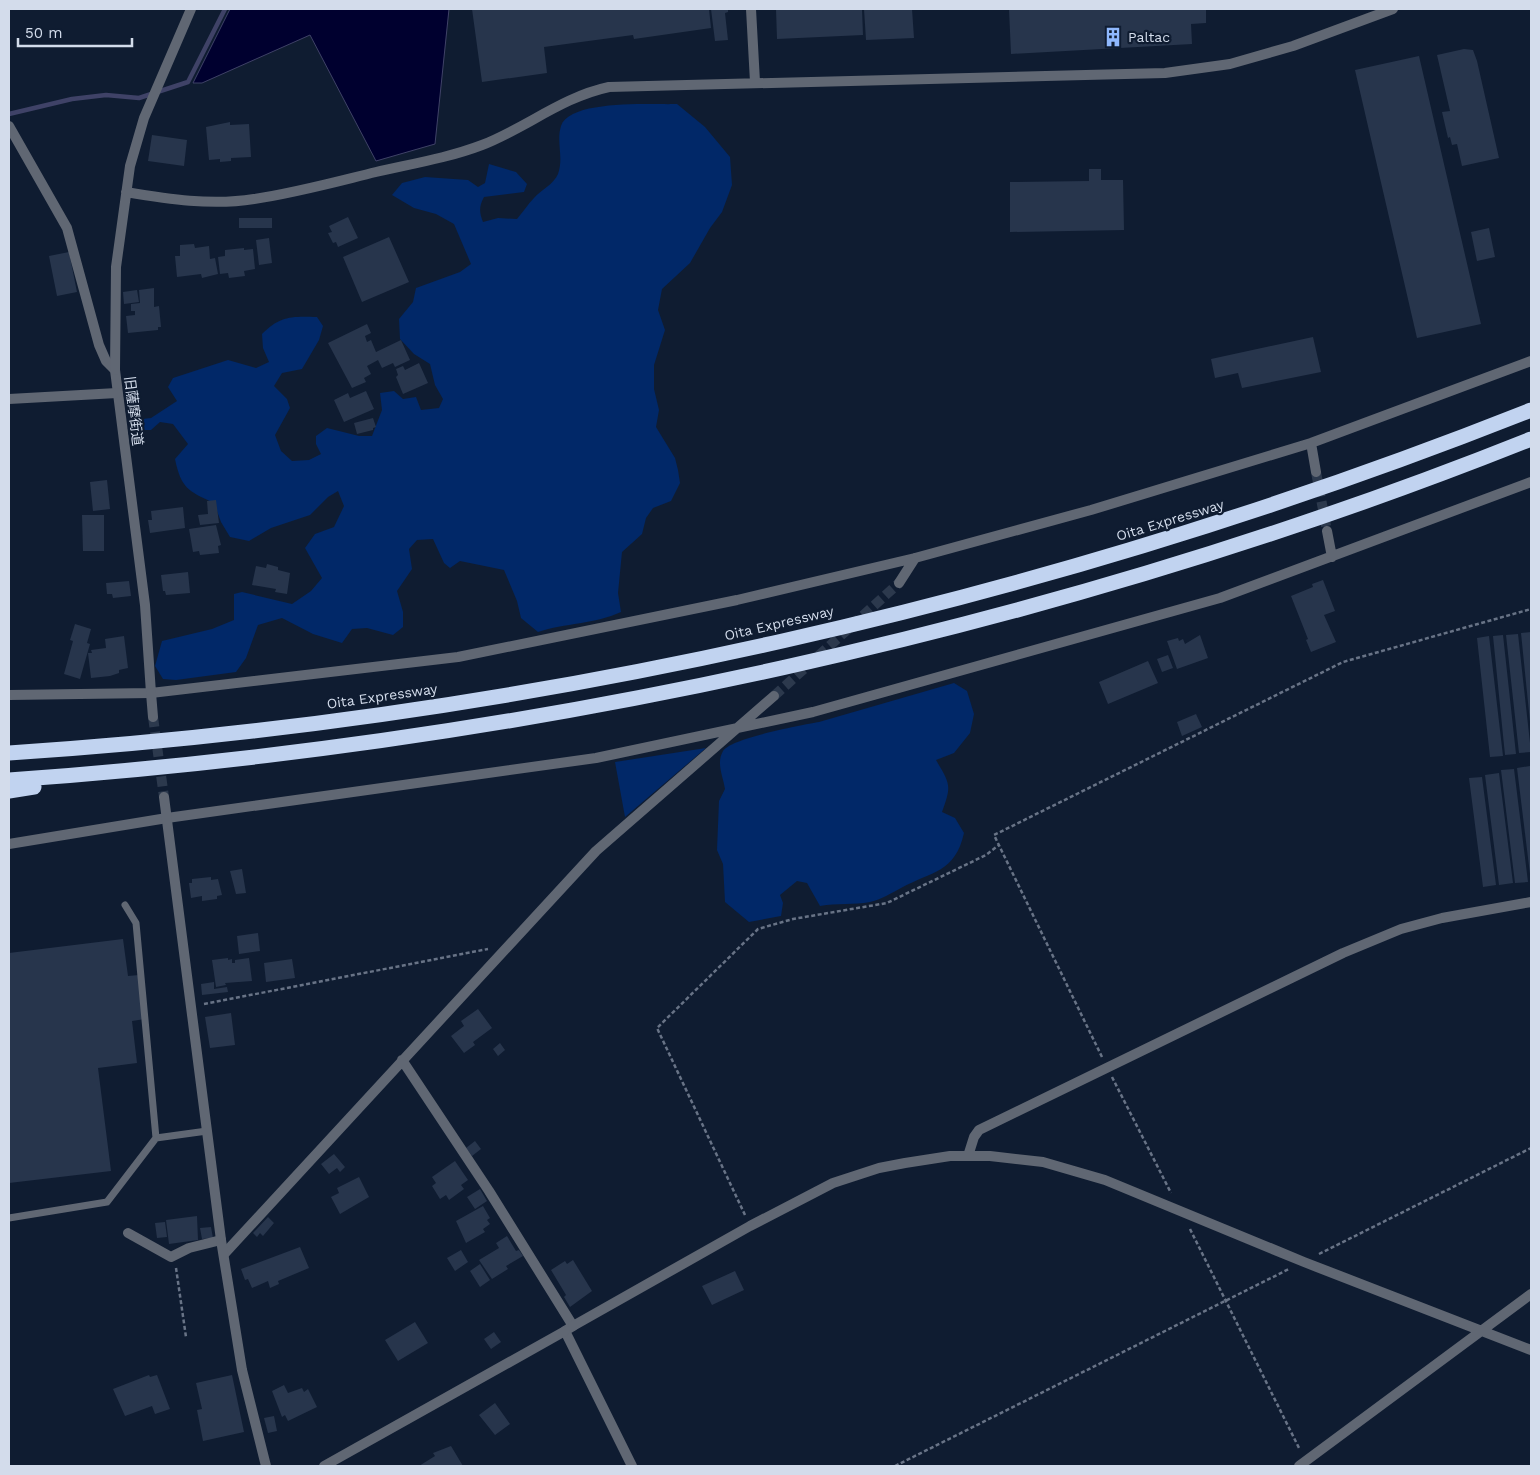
<svg xmlns="http://www.w3.org/2000/svg" width="1540" height="1475" font-family="'Work Sans','Noto Sans JP',sans-serif">
	<style>
		.green { fill: #012868 }
		.water { fill: #00002f; stroke: #3f4267 }
		.lines { fill: none; stroke-linecap: round; stroke-linejoin: round }
		.stream { stroke: #3f4267; stroke-width: 4.5 }
		.building { fill: #27354c }
		.minor-tunnel { stroke: #2c394d; stroke-width: 10; stroke-dasharray: 10 5; stroke-linecap: butt }
		.tertiary-tunnel { stroke: #2c394d; stroke-width: 10; stroke-dasharray: 10 5; stroke-linecap: butt }
		.path { stroke: #687386; stroke-width: 2.5; stroke-dasharray: 4 2.5; stroke-linecap: butt }
		.service { stroke: #606773; stroke-width: 7 }
		.minor { stroke: #606773; stroke-width: 10 }
		.tertiary { stroke: #606773; stroke-width: 10 }
		.motorway { stroke: #c1d3f0; stroke-width: 15 }
		.labels { text-anchor: middle; stroke-width: 4.5; stroke-linejoin: round; paint-order: stroke }
		.poi-label { font-size: 14px; fill: #d3dceb; stroke: #0f1c31; text-anchor: start }
		.street-label { font-size: 14px; fill: #d3dceb; stroke: #0f1c31 }
	</style>
	<rect width="100%" height="100%" fill="#0f1c31"/>
	<path class="green" d="M677 104 705 127 730 157 732 185 722 212 710 228 690 263 662 289 658 310 665 330 654 365V389L659 410 656 427 675 458 678 470 680 483 671 501 653 508 646 518 642 534 622 552 618 593 621 612C595 624 565 623 538 632L521 618 517 601 504 570 460 561 450 568 444 563 433 539 417 540 409 549 412 569 397 591 403 612V627L393 635 367 628 352 629 342 643 313 634 282 618 258 625 246 658 236 672 176 680 163 679 155 666 162 641 212 629 234 620V594L242 592 292 604 311 591 322 578 305 548 315 534 334 527 344 506 338 491 328 497 310 515 271 528 249 541 230 537 221 522 214 503C188 491 181 488 175 459L188 444 173 424 160 422 151 430H137L134 420 151 418 177 401 168 387 173 378 228 360 256 368 269 362 263 348 262 334C280 316 291 316 317 317L323 326 319 340 302 369 282 373 274 386 287 399 290 408 275 435 281 451 292 461 309 460 321 454 316 444V436L327 428 359 436H372L382 410 380 393 394 391 403 399 416 397 421 410 439 408 443 399 435 385 430 364 414 354 400 339 399 319 413 302 416 288 460 272 471 264 454 224 436 214 414 208 392 195 402 183 425 177 468 180 478 187 485 183 489 164 516 172 527 184 524 192 484 197C479 206 479 212 483 222L498 218 517 219C523 212 528 204 534 198 541 190 554 184 558 174 564 157 556 142 561 126 570 99 653 105 677 104Z
		M954 683 967 691 974 714 970 733 954 753 936 760C950 784 952 785 942 812L955 818 964 833C955 873 932 871 901 888 891 893 883 899 870 902 854 905 837 903 820 906L807 883 797 881 780 895 783 903 781 916 749 922 725 902 723 864 717 850 719 801 725 789C723 776 716 763 723 751 731 738 802 725 819 722Z
		M706 748 625 817 615 762Z"/>
	<path class="water" d="M230 9H449L435 144 376 161 310 35 202 83H193Z"/>
	<g class="lines">
		<path class="stream" d="M9 114 72 99 106 95 139 98 188 82 225 9"/>
	</g>
	<path class="building" d="M472 9H709L711 28 634 39 633 35 544 47 547 73 482 82Z
		M711 9H728V12L725 13 728 40 715 41Z
		M776 9H862L863 35 777 39Z
		M864 9H912L914 38 866 40Z
		M1009 9H1206V23L1191 24 1192 44 1011 54Z
		M1464 49 1473 50 1477 61 1499 158 1462 166 1457 144 1452 145 1450 137 1448 138 1442 112 1450 111 1437 55Z
		M1419 56 1481 324 1417 338 1355 70Z
		M230 122V125L249 124 251 157 231 158V161L220 162V159L209 160 206 127Z
		M152 135 187 140 184 166 148 161Z
		M1089 169H1101V180H1123L1124 230 1010 232V182L1089 181Z
		M348 217 358 238 338 247 336 242 333 243 328 233 332 232 329 226Z
		M239 218H272V228H239Z
		M1489 228 1495 257 1477 261 1471 232Z
		M389 237 409 282 362 302 343 257Z
		M269 238 272 263 259 265 256 240Z
		M194 244 195 248 209 246 210 259 215 258 218 274 202 278 201 274 177 277 175 256H180V245Z
		M244 248V250L253 249 255 269 244 271 245 276 229 278 228 273 220 274 218 257 225 256V250Z
		M69 252 77 292 57 296 49 256Z
		M154 288V307L159 306 161 327H158V330L128 333 126 316 135 315V311H131V304L140 303 139 290Z
		M137 290 139 302 124 304 123 292Z
		M367 324 371 333 365 336 367 342 371 340 376 352 401 340 410 360 395 367 393 363 382 368 378 360 367 366 371 374 364 378 366 382 352 388 328 343Z
		M1313 337 1321 372 1242 388 1238 373 1215 378 1211 359Z
		M419 363 428 383 403 394 396 377 398 375 396 369 403 366 405 370Z
		M366 391 374 409 344 422 334 400 348 393 350 398Z
		M373 418 376 427 373 428V430L357 434 354 423Z
		M107 480 110 509 93 511 90 482Z
		M216 500 219 523 200 525 198 515 208 514 207 501Z
		M183 507 185 528 150 533 148 520H152L151 511Z
		M82 515H104V551H83Z
		M216 525 221 545 218 546 219 553 200 555 199 551 193 552 189 529Z
		M267 564 278 567V570L290 573 287 594 275 592 276 589 252 585 256 566 266 568Z
		M188 572 190 593 166 595 165 591H163L161 575Z
		M1323 580 1335 611 1324 615 1336 642 1311 652 1306 640 1308 639 1291 596 1313 587 1312 584Z
		M129 581 131 596 113 598 112 594H107L106 583Z
		M75 624 91 629 87 643 90 644 80 679 64 674 73 641 70 640Z
		M1531 632V722H1530L1521 633Z
		M1518 634 1531 752 1519 753 1506 635Z
		M1200 635 1208 658 1177 669 1167 641 1178 638 1179 641 1183 639 1185 644Z
		M1503 635 1516 754 1505 755 1493 636Z
		M124 636 128 668 119 670V673L110 676 91 678 88 653H92L91 650 106 648 105 639Z
		M1489 636 1503 756 1490 757 1477 638Z
		M1168 655 1173 668 1162 672 1157 659Z
		M1148 661 1158 683 1108 704 1099 682Z
		M1196 714 1202 727 1182 736 1177 722Z
		M1530 766 1531 778 1530 874 1517 768Z
		M1514 769 1528 882 1515 883 1501 770Z
		M1499 773 1513 883 1499 885 1485 775Z
		M1482 777 1496 885 1483 887 1469 778Z
		M242 869 246 893 236 894 230 871Z
		M211 877V880L218 879 222 895 217 896V899L202 901V896L191 898 189 883H192V879Z
		M258 933 260 951 239 954 237 936Z
		M123 939 128 976 139 975 145 1019 132 1021 137 1063 98 1068 111 1171 9 1183V953Z
		M228 958V960L232 959V963H235V960L249 958 252 981 225 983 226 985 216 987 212 960Z
		M292 959 295 978 266 982 264 963Z
		M214 982V989L227 987 228 992 202 995 201 984Z
		M478 1009 492 1028 473 1042 475 1045 464 1053 451 1036 464 1026 461 1021Z
		M231 1013 235 1045 210 1048 205 1017Z
		M500 1043 505 1050 498 1056 493 1049Z
		M475 1141 481 1149 472 1156 466 1148Z
		M334 1154 345 1167 340 1172 337 1168 329 1174 321 1164Z
		M455 1161 468 1180 461 1185 464 1189 449 1200 446 1195 440 1199 432 1186 436 1183 432 1177Z
		M359 1177 369 1197 340 1214 331 1197 339 1193 337 1188Z
		M480 1189 487 1201 475 1209 467 1197Z
		M483 1206 490 1218 487 1220 490 1224 483 1229 485 1232 466 1243 456 1221Z
		M197 1216 198 1240 169 1244 166 1220Z
		M268 1217 274 1223 263 1236 260 1233 257 1237 253 1233Z
		M165 1222 167 1237 157 1238 155 1223Z
		M211 1227 213 1238 202 1239 200 1228Z
		M507 1236 516 1251 519 1250 523 1256 506 1266 508 1269 492 1279 479 1260 499 1248 496 1243Z
		M300 1247 309 1268 278 1281 279 1284 270 1288 268 1281 252 1288 248 1279 245 1280 241 1269Z
		M461 1250 468 1262 455 1271 447 1258Z
		M573 1260 592 1291 570 1307 564 1297 566 1295 551 1270 565 1261 567 1264Z
		M480 1264 490 1280 480 1287 470 1271Z
		M735 1271 744 1290 712 1305 702 1286Z
		M415 1322 428 1343 398 1361 385 1340Z
		M494 1332 501 1342 491 1349 484 1339Z
		M149 1375 150 1377 157 1375 170 1409 155 1414 152 1406 125 1416 113 1389Z
		M232 1375 244 1432 203 1441 197 1410 202 1409 196 1383Z
		M284 1385 288 1393 302 1388 304 1392 308 1389 317 1407 288 1421 285 1415 282 1417 272 1391Z
		M495 1403 510 1424 495 1435 479 1415Z
		M274 1416 277 1431 268 1433 264 1418Z
		M451 1446 463 1466H419L435 1456 433 1453Z"/>
	<g class="lines">
		<path class="minor-tunnel" d="M1316 472 1327 531
			M774 696 899 583"/>
		<path class="tertiary-tunnel" d="M153 717 164 797"/>
		<path class="path" d="M204 1004 488 949
			M1102 1057 994 835 1343 662 1531 609
			M1112 1077 1171 1193
			M745 1215 657 1028 758 929 793 919 887 903 986 855 999 845
			M1190 1229 1300 1450
			M1319 1254 1531 1148
			M176 1268 186 1337
			M895 1466 1289 1269"/>
		<path class="service" d="M125 905 136 923 156 1138
			M9 1218 107 1202 156 1138 207 1131"/>
		<path class="minor" d="M9 126 67 228 99 345 106 361 115 370 145 605 151 693
			M1311 443 1316 472
			M1327 531 1332 557
			M899 583 915 558
			M9 695 151 693 458 657 737 600 915 558 1091 510 1311 443 1531 361
			M9 844 167 818 596 758 813 712 1220 598 1531 482
			M402 1060 489 1191 573 1326 565 1331 632 1466
			M968 1156 974 1137 979 1130 1343 953 1401 929 1442 918 1531 902
			M128 1233 171 1257 189 1248 221 1240
			M225 1253 596 851 774 696"/>
		<path class="tertiary" d="M751 9 755 82
			M126 192C168 199 211 206 254 199 295 193 335 182 376 172 411 164 448 158 482 145 526 128 562 97 609 87L1165 73 1230 64 1293 46 1393 9
			M115 370 116 267 130 166 144 118 191 9
			M9 399 117 393
			M151 693 153 717
			M164 797 221 1240 242 1370 266 1466
			M573 1326 750 1226 833 1183 879 1168 905 1163 950 1156H990L1043 1162 1105 1180 1304 1262 1531 1350
			M324 1466 565 1331
			M1299 1466 1531 1294"/>
		<path class="motorway" d="M9 753C529 719 1047 602 1531 410
			M9 780C522 744 1053 630 1531 439
			M9 791 34 787"/>
	</g>
	<defs>
		<symbol id="building-bare" viewBox="-9 -9 18 18"><path d="M-4-6H4V6H1V3H-1V6H-4ZM-2.5-4.3h1.7v1.8h-1.7ZM.8-4.3h1.7v1.8H.8ZM-2.5-1h1.7V.8h-1.7ZM.8-1h1.7V.8H.8Z" fill="#8fb8fd" stroke="#0f1c31" stroke-width="2.5" paint-order="stroke"/></symbol>
	</defs>
	<g fill-rule="evenodd">
		<use href="#building-bare" x="1099" y="23" width="28" height="28"/>
	</g>
	<g class="labels">
		<g class="poi-label">
			<text x="1128" y="42">Paltac</text>
		</g>
		<g class="street-label">
			<text transform="translate(134 411) rotate(83)" y="5">旧薩摩街道</text>
			<text transform="translate(1170 520) rotate(-17)" y="5">Oita Expressway</text>
			<text transform="translate(779 623) rotate(-13)" y="5">Oita Expressway</text>
			<text transform="translate(382 696) rotate(-8)" y="5">Oita Expressway</text>
		</g>
	</g>
	<rect width="1540" height="1475" fill="none" stroke="#d3dceb" stroke-width="20"/>
	<path d="M18 38v8h114v-8" fill="none" stroke="#d3dceb" stroke-width="2.5"/>
	<text x="25" y="38" font-size="15" fill="#d3dceb" stroke="#0f1c31" stroke-width="4" paint-order="stroke">50 m</text>
</svg>
